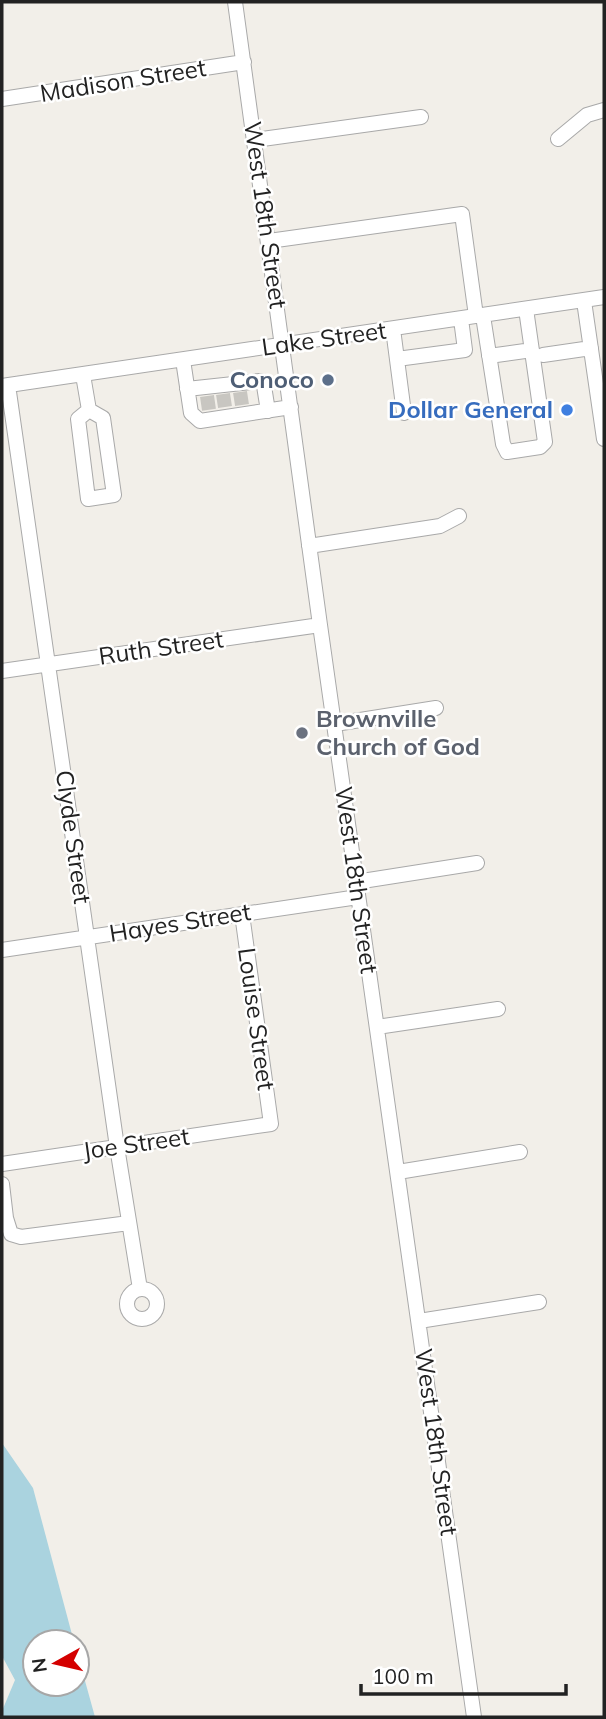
<svg xmlns="http://www.w3.org/2000/svg" width="606" height="1719" font-family="Mulish,sans-serif">
	<style>
		.water { fill: #aad3df }
		.lines { fill: none; stroke-linecap: round; stroke-linejoin: round }
		.minor-tunnel { stroke: #c8c6c1; stroke-width: 14; stroke-dasharray: 14 7; stroke-linecap: butt }
		.minor-casing { stroke: #a9a9a9; stroke-width: 16 }
		.minor { stroke: #fff; stroke-width: 14 }
		.service-dot { fill: #5c6f8a; stroke: #fff; stroke-width: 2.5 }
		.shop-dot { fill: #3f7fe0; stroke: #fff; stroke-width: 2.5 }
		.worship-dot { fill: #6b7280; stroke: #fff; stroke-width: 2.5 }
		.labels { text-anchor: middle; stroke-width: 5; stroke-linejoin: round; paint-order: stroke }
		.street-label { font-size: 24px; fill: #222; stroke: #fff }
		.service-label { font-size: 24px; font-weight: bold; fill: #4e5e75; stroke: #fff; text-anchor: end }
		.shop-label { font-size: 24px; font-weight: bold; fill: #366cbe; stroke: #fff; text-anchor: end }
		.worship-label { font-size: 24px; font-weight: bold; fill: #5b616d; stroke: #fff; text-anchor: start }
	</style>
	<rect width="100%" height="100%" fill="#f2efe9"/>
	<path class="water" d="M2 1443 33 1488 74 1642H35V1684H77V1652L95 1717H2V1711L15 1680 2 1656Z"/>
	<g class="lines">
		<path class="minor-tunnel" d="M240 392 242 405
			M223 394 225 407
			M207 396 209 410"/>
		<defs>
			<path id="minor" d="M235 2 320 625 474 1717
				M2 99 244 62
				M558 139 587 115 604 110
				M255 140 421 117
				M269 241 462 214 476 316
				M584 301 604 439
				M483 316 503 444 507 452 540 447 545 442 526 309
				M393 329 404 413
				M543 355 591 348
				M489 356 532 350
				M397 359 465 350 461 319
				M183 360 191 413 200 421 291 407
				M83 375 89 410
				M8 385 117 1147 140 1289
				M2 386 604 297
				M187 389 260 381 264 386 268 411
				M89 410 103 418 114 495 88 499 78 419Z
				M309 546 440 526 459 516
				M2 671 320 625
				M335 724 436 708
				M356 882 477 863
				M2 950 358 897
				M377 1027 498 1009
				M2 1164 271 1124 242 914
				M398 1172 520 1152
				M2 1184 6 1218 11 1234 21 1237 129 1223
				M127 1304a15 15 0 1 1 30 0a15 15 0 1 1-30 0Z
				M419 1321 539 1302"/>
		</defs>
		<use href="#minor" class="minor-casing"/>
		<use href="#minor" class="minor"/>
	</g>
	<circle class="service-dot" cx="328" cy="380" r="7"/>
	<circle class="shop-dot" cx="567" cy="410" r="7"/>
	<circle class="worship-dot" cx="302" cy="733" r="7"/>
	<g class="labels">
		<g class="street-label">
			<text transform="translate(123 81) rotate(-9)" y="8">Madison Street</text>
			<text transform="translate(265 215) rotate(82)" y="8">West 18th Street</text>
			<text transform="translate(324 339) rotate(-8)" y="8">Lake Street</text>
			<text transform="translate(161 648) rotate(-8)" y="8">Ruth Street</text>
			<text transform="translate(73 837) rotate(82)" y="8">Clyde Street</text>
			<text transform="translate(356 880) rotate(82)" y="8">West 18th Street</text>
			<text transform="translate(180 923) rotate(-9)" y="8">Hayes Street</text>
			<text transform="translate(256 1019) rotate(82)" y="8">Louise Street</text>
			<text transform="translate(136 1144) rotate(-8)" y="8">Joe Street</text>
			<text transform="translate(436 1442) rotate(82)" y="8">West 18th Street</text>
		</g>
		<g class="service-label">
			<text x="314" y="388">Conoco</text>
		</g>
		<g class="shop-label">
			<text x="553" y="418">Dollar General</text>
		</g>
		<g class="worship-label">
			<text x="316" y="727">Brownville<tspan x="316" dy="28">Church of God</tspan></text>
		</g>
	</g>
	<rect width="606" height="1719" fill="none" stroke="#222222" stroke-width="7"/>
	<g transform="translate(56 1663) rotate(262)"><circle r="33" fill="#ffffff" stroke="#a7a7a7" stroke-width="2"/>
	<path d="M0-5L12 26L0 18L-12 26Z" fill="#d40000"/>
	<text y="-10" font-size="19" font-weight="bold" text-anchor="middle" fill="#222222">N</text>
	</g>
	<path d="M361 1684v10h205v-10" fill="none" stroke="#222222" stroke-width="3.5"/>
	<text x="372" y="1684" font-size="21" fill="#222222" stroke="#ffffff" stroke-width="5" paint-order="stroke">100 m</text>
</svg>
